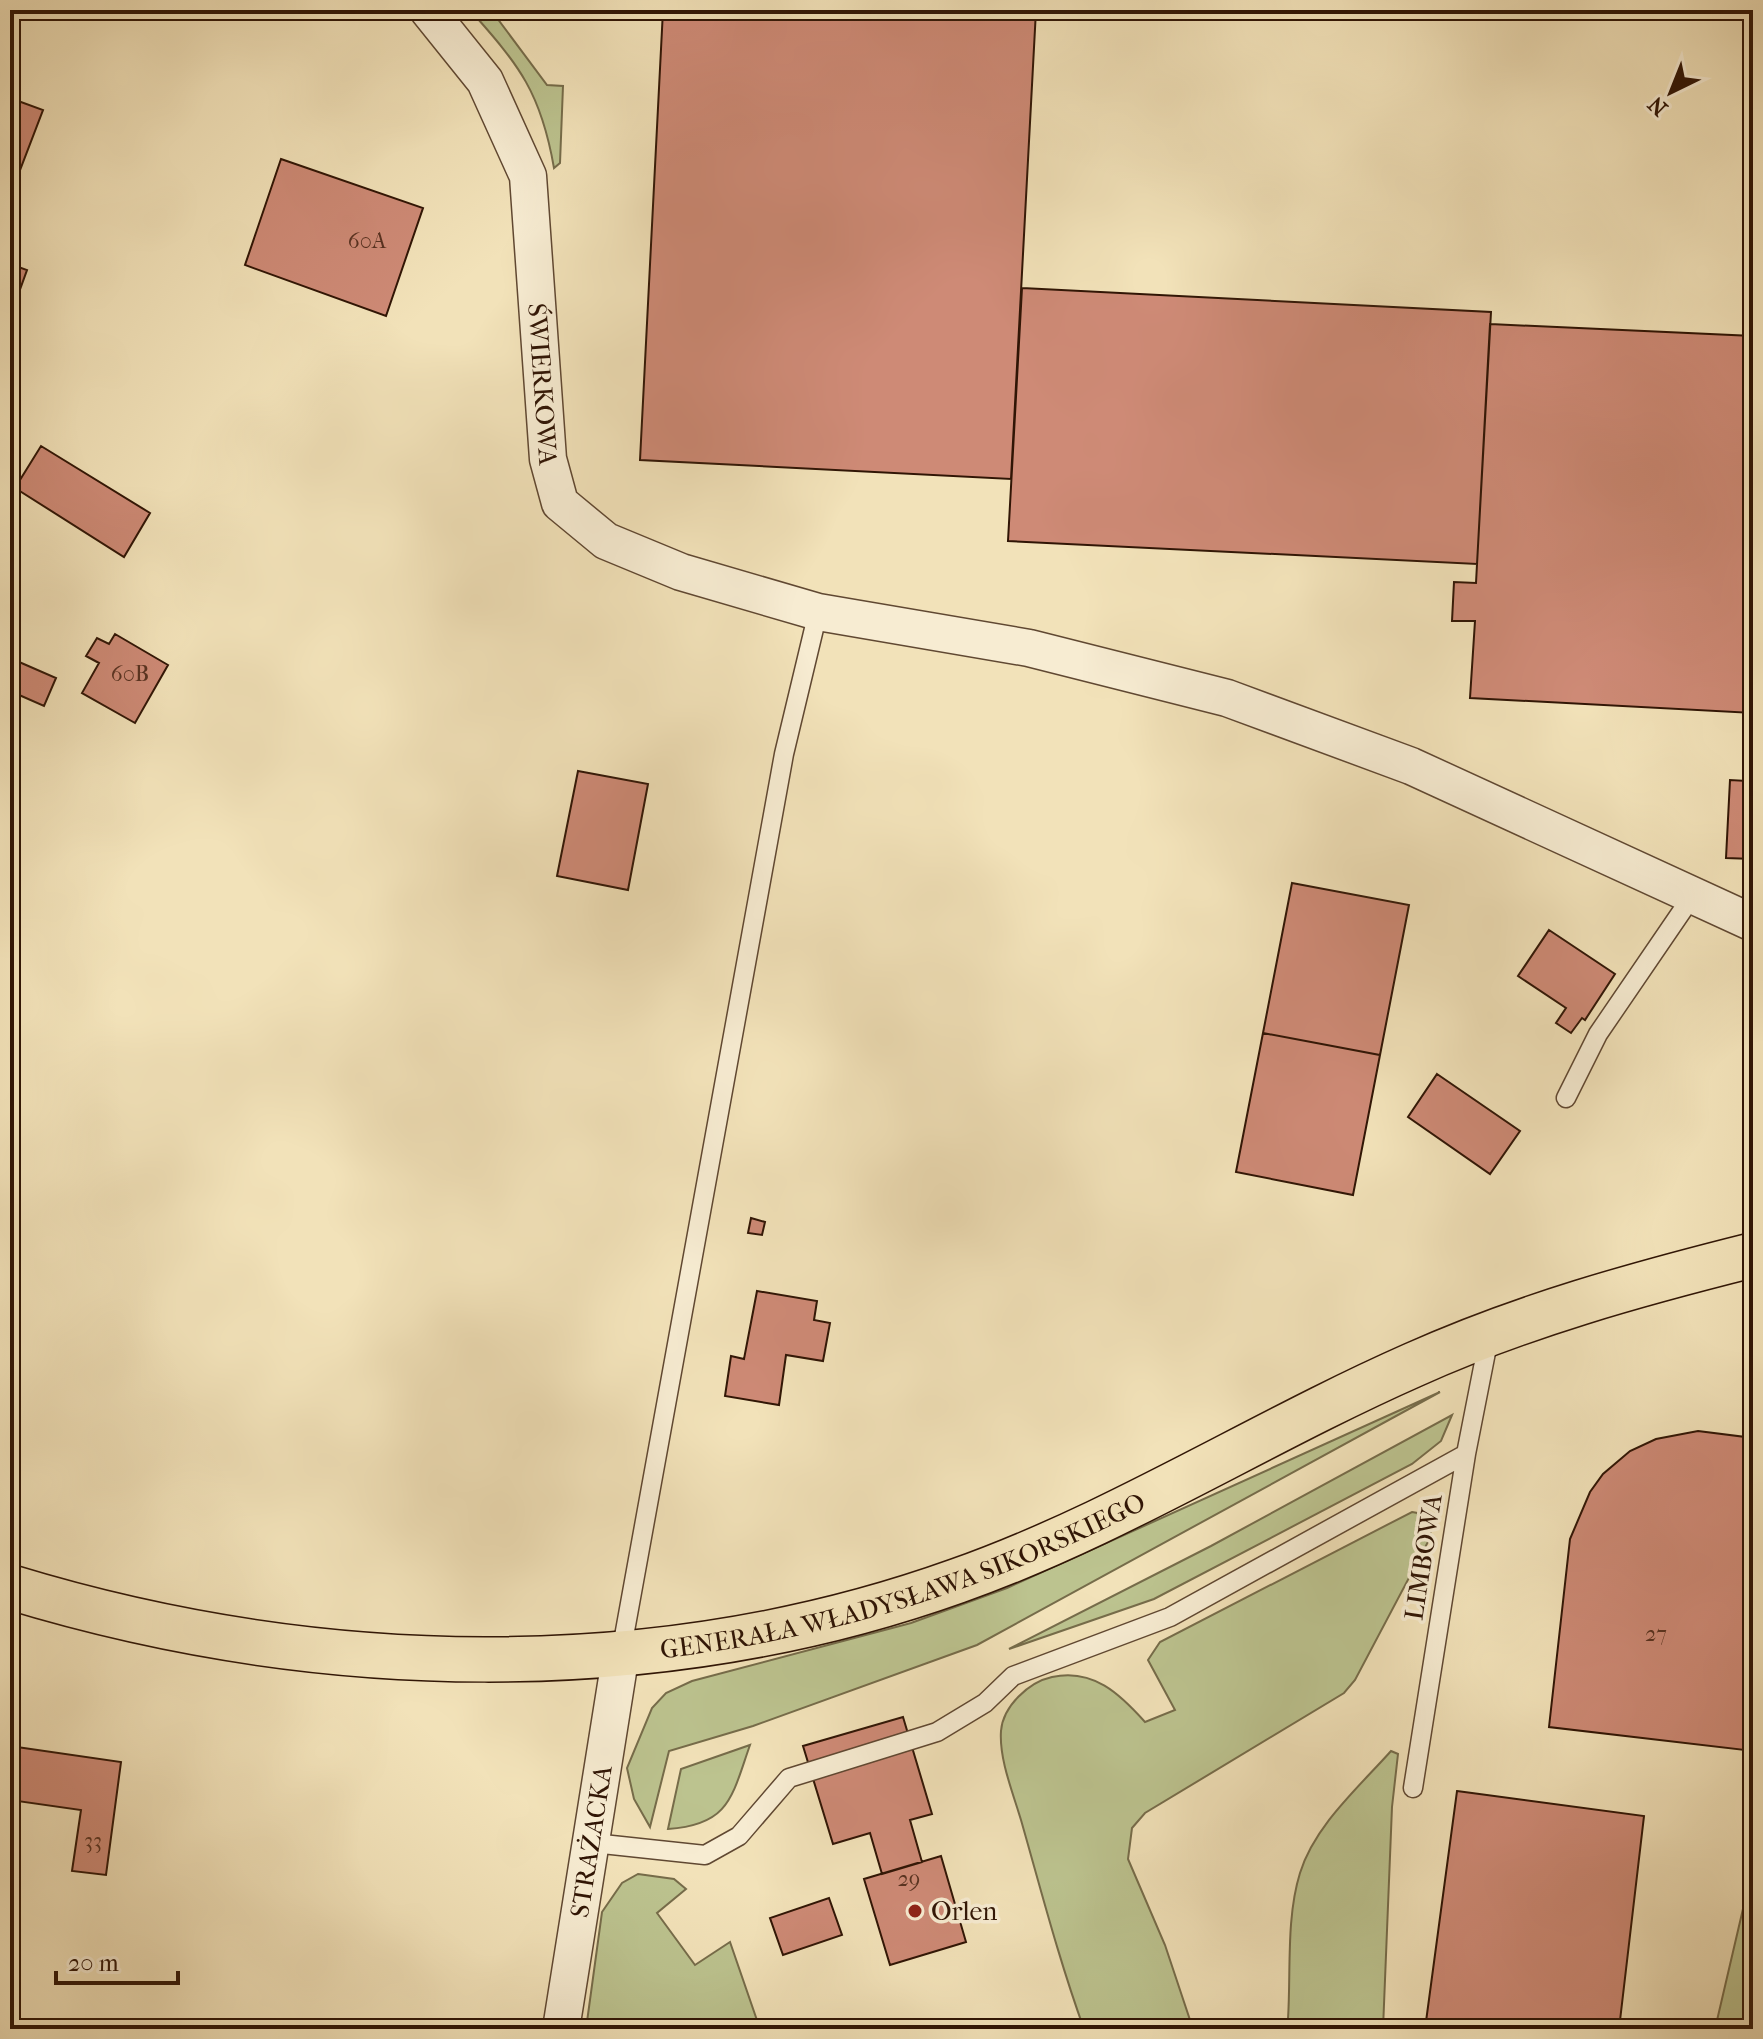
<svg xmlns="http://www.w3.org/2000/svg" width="1763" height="2039" font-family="'IM FELL French Canon',serif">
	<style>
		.green { fill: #bcc38f; stroke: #766c4a; stroke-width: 2 }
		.building { fill: #ce8a76; stroke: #301505; stroke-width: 2 }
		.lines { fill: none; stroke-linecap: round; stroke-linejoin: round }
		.lane-casing { stroke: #604832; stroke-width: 21 }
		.street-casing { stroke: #604832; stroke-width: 39 }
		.primary-casing { stroke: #301505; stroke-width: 47 }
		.lane { stroke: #f7ecd2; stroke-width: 18 }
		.street { stroke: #f7ecd2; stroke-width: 36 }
		.primary { stroke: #f2e2b9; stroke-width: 44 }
		.poi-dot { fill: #8f2418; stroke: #f7ecd2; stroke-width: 3 }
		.labels { text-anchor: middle; stroke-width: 7; stroke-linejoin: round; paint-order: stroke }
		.number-label { font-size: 22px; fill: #583221 }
		.street-label { font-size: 26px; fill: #301505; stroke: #f7ecd2 }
		.poi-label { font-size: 26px; fill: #301505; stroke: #f7ecd2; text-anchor: start }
	</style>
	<rect width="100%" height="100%" fill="#f2e2b9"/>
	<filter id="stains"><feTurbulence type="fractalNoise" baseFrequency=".0025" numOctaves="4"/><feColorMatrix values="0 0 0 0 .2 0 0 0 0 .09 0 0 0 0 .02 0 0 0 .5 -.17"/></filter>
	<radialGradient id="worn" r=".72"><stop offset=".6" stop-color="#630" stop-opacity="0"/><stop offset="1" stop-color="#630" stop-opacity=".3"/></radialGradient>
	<path class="green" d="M470 10H491L547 85 563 86 560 163 554 168C541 93 520 66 470 10Z
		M1440 1392 977 1645 753 1726 669 1751 650 1827 634 1799 627 1768 652 1708 666 1693 692 1681 911 1623 1007 1588Z
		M1452 1415 1441 1441 1412 1464 1154 1599 1009 1649 1211 1546Z
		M1412 1512 1423 1514 1431 1529 1429 1540 1355 1680 1344 1693 1145 1813 1132 1828 1128 1859 1165 1945 1193 2029H1084C1059 1960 1041 1890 1021 1820 1013 1793 999 1759 1001 1731 1003 1706 1029 1682 1052 1677 1093 1668 1120 1694 1145 1722L1175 1710 1148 1660 1160 1642Z
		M750 1745C732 1796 730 1825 668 1829L681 1769Z
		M1391 1751 1398 1754 1392 1807 1383 2029H1270L1288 2019C1291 1972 1286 1918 1300 1873 1315 1825 1359 1787 1391 1751Z
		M1753 1866V2029H1715Z
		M638 1874 674 1879 686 1889 657 1913 695 1965 730 1942 760 2029H586L602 1912 622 1883Z"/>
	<path class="building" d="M663 10H1036L1011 479 640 460Z
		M10 98 43 110 12 191 10 190Z
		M281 159 423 208 386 316 245 265Z
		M10 264 27 270 14 306 10 305Z
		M1022 288 1491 312 1477 564 1008 541Z
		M1490 324 1753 336V713L1470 698 1475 621H1452L1454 582 1476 583Z
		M41 446 150 513 124 557 15 488Z
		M115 634 168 665 135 723 82 693 99 663 86 656 97 638 109 644Z
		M10 658 56 678 44 706 10 691Z
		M1750 713H1753V859L1726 858 1730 780 1747 781Z
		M578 771 648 784 628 890 557 876Z
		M1292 883 1409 905 1380 1055 1263 1033Z
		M1549 930 1615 974 1585 1020 1582 1018 1571 1033 1556 1023 1566 1008 1518 976Z
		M1263 1033 1380 1055 1353 1195 1236 1172Z
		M1437 1074 1520 1131 1490 1174 1408 1117Z
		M751 1218 765 1222 762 1235 748 1233Z
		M757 1291 817 1301 814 1320 830 1323 823 1361 786 1355 779 1405 725 1396 731 1356 744 1359Z
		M1698 1431 1753 1438V1751L1549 1727 1570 1539 1590 1492 1603 1474 1630 1451 1656 1439Z
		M903 1717 932 1814 910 1820 922 1862 882 1874 870 1833 833 1844 803 1746Z
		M10 1746 121 1762 106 1875 72 1871 81 1810 11 1800 10 1805Z
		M1457 1791 1644 1816 1619 2029H1425Z
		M941 1856 966 1942 890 1965 864 1879Z
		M829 1898 842 1935 783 1955 770 1918Z"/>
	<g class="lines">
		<defs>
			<path id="lane" d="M1566 1098 1598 1034 1693 895
				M621 1653 784 754 818 612
				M1413 1788 1466 1454 1489 1337
				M593 1843 705 1855 739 1836 789 1778 937 1732 985 1703 1013 1676 1170 1617 1466 1454"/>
			<g id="street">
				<path id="s1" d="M428 10 485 81 528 176 548 459 560 503 606 541 681 572 818 612 1029 648 1227 698 1411 766 1753 923"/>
				<path id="s2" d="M561 2029 621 1653"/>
			</g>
			<g id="primary">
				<path id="s3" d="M10 1587C315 1680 655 1689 957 1581 1116 1525 1259 1433 1413 1365 1522 1316 1637 1284 1753 1255"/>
			</g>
		</defs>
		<use href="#lane" class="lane-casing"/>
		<use href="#street" class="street-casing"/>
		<use href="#primary" class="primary-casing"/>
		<use href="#lane" class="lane"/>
		<use href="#street" class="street"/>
		<use href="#primary" class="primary"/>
	</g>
	<circle class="poi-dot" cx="915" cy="1911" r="8"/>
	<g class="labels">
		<g class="number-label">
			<text x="367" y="248">60A</text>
			<text x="130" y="681">60B</text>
			<text x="1656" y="1641">27</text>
			<text x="93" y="1848">33</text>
			<text x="909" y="1886">29</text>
		</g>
		<g class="street-label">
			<text dy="9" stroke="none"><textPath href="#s1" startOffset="404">ŚWIERKOWA</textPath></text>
			<text transform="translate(1423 1557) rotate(-81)" y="9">LIMBOWA</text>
			<text dy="9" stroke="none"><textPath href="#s3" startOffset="912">GENERAŁA WŁADYSŁAWA SIKORSKIEGO</textPath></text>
			<text dy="9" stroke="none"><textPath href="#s2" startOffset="190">STRAŻACKA</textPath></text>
		</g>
		<g class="poi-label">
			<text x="931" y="1920">Orlen</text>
		</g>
	</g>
	<rect width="1763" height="2039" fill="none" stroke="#f2e2b9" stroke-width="40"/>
	<rect x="12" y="12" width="1739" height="2015" fill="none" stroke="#301505" stroke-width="4"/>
	<rect x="20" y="20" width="1723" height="1999" fill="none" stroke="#301505" stroke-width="2"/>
	<g transform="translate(1671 92) rotate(223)" stroke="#f7ecd2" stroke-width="6" paint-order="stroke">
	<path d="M0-6L14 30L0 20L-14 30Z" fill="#301505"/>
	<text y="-12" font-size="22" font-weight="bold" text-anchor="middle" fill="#301505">N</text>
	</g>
	<path d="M56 1971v12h122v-12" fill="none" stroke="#301505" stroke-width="4"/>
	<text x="68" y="1971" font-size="24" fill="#301505" stroke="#f7ecd2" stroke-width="6" paint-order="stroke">20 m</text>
	<rect width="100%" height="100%" filter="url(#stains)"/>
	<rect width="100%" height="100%" fill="url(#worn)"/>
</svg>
